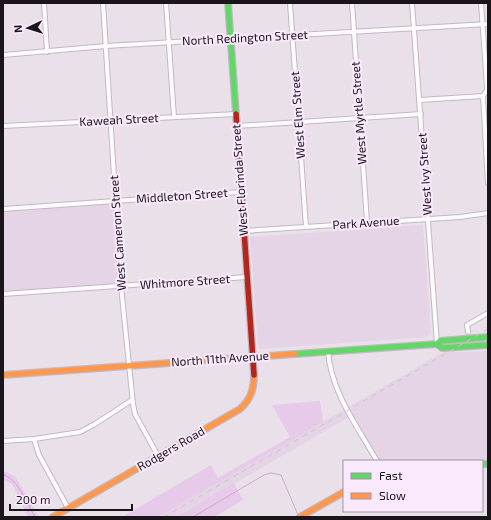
<svg xmlns="http://www.w3.org/2000/svg" width="491" height="520" font-family="'Exo 2',sans-serif">
	<style>
		.built { fill: #e4d4e5 }
		.green { fill: #e7c9e9 }
		.lines { fill: none; stroke-linecap: round; stroke-linejoin: round }
		.stream { stroke: #cea9d1; stroke-width: 1 }
		.street-casing { stroke: #c1bac1; stroke-width: 6 }
		.fast-casing { stroke: #c1bac1; stroke-width: 8 }
		.slow-casing { stroke: #c1bac1; stroke-width: 8 }
		.jam-casing { stroke: #c1bac1; stroke-width: 8 }
		.street { stroke: #fcfafc; stroke-width: 4 }
		.fast { stroke: #63d668; stroke-width: 5.5 }
		.slow { stroke: #ff974d; stroke-width: 5.5 }
		.jam { stroke: #b3261e; stroke-width: 5.5 }
		.rail { stroke: #c8c5c8; stroke-width: 1; stroke-dasharray: 5 5; stroke-linecap: butt }
		.labels { text-anchor: middle; stroke-width: 4; stroke-linejoin: round; paint-order: stroke }
		.street-label { font-size: 12px; fill: #1a141b; stroke: #fae9fc }
	</style>
	<rect width="100%" height="100%" fill="#eae0ea"/>
	<path class="built" d="M116 201 121 286 3 294V209Z
		M421 225 423 226 431 333 427 337 260 349 258 346 250 237Z
		M445 351 465 352 488 351V464H482V461H379L351 416 177 517H158Z"/>
	<path class="green" d="M320 401 323 422 158 517H122L211 465 218 478 290 437 272 405Z
		M3 471 15 476 39 517H28L12 484 3 480Z
		M234 483 243 500 214 517H177Z"/>
	<g class="lines">
		<path class="stream" d="M3 475C17 477 28 505 35 517
			M193 517 264 475 271 473 281 475 298 515"/>
		<defs>
			<path id="street" d="M44 3 47 52
				M103 3 121 286 133 404 135 414 158 456
				M166 3 174 117
				M290 3 306 227
				M352 3 367 222
				M412 3 437 344
				M481 3 487 86V90L483 96 488 183
				M3 55 106 46 488 24
				M420 100 483 96
				M3 126 236 114
				M237 126 421 114
				M3 209 241 192
				M244 231 460 217 488 213
				M3 294 247 277
				M468 332 467 325 488 313
				M328 351C331 392 357 426 377 461
				M34 439 39 455 68 508
				M3 441 34 439 80 432 95 424 132 400"/>
			<path id="fast" d="M228 3 236 114
				M437 344 442 348 488 345
				M295 354 437 344 440 341 488 337
				M482 464H488"/>
			<path id="slow" d="M3 375 295 354
				M53 517 240 409C251 399 254 389 254 375
				M300 517 344 492"/>
			<path id="jam" d="M236 114 254 375"/>
		</defs>
		<use href="#street" class="street-casing"/>
		<use href="#fast" class="fast-casing"/>
		<use href="#slow" class="slow-casing"/>
		<use href="#jam" class="jam-casing"/>
		<use href="#street" class="street"/>
		<use href="#fast" class="fast"/>
		<use href="#slow" class="slow"/>
		<use href="#jam" class="jam"/>
		<path class="rail" d="M164 517 488 329"/>
	</g>
	<g class="labels">
		<g class="street-label">
			<text transform="translate(245 38) rotate(-3)" y="4">North Redington Street</text>
			<text transform="translate(359 113) rotate(-94)" y="4">West Myrtle Street</text>
			<text transform="translate(298 115) rotate(-94)" y="4">West Elm Street</text>
			<text transform="translate(119 120) rotate(-3)" y="4">Kaweah Street</text>
			<text transform="translate(425 174) rotate(-94)" y="4">West Ivy Street</text>
			<text transform="translate(240 180) rotate(-94)" y="4">West Florinda Street</text>
			<text transform="translate(182 196) rotate(-4)" y="4">Middleton Street</text>
			<text transform="translate(366 223) rotate(-4)" y="4">Park Avenue</text>
			<text transform="translate(118 233) rotate(-94)" y="4">West Cameron Street</text>
			<text transform="translate(185 282) rotate(-4)" y="4">Whitmore Street</text>
			<text transform="translate(220 359) rotate(-4)" y="4">North 11th Avenue</text>
			<text transform="translate(171 449) rotate(-30)" y="4">Rodgers Road</text>
		</g>
	</g>
	<rect width="491" height="520" fill="none" stroke="#1a141b" stroke-width="8"/>
	<rect x="343" y="460" width="140" height="52" fill="#fae9fc" stroke="#a094a2"/>
	<rect x="351" y="473" width="20" height="6" fill="#63d668" stroke="#a094a2"/>
	<text x="379" y="480" font-size="12" fill="#1a141b">Fast</text>
	<rect x="351" y="493" width="20" height="6" fill="#ff974d" stroke="#a094a2"/>
	<text x="379" y="500" font-size="12" fill="#1a141b">Slow</text>
	<g transform="translate(28 28) rotate(266)" stroke="#fae9fc" stroke-width="3" paint-order="stroke">
	<path d="M0-3L7 15L0 10L-7 15Z" fill="#1a141b"/>
	<text y="-6" font-size="11" font-weight="bold" text-anchor="middle" fill="#1a141b">N</text>
	</g>
	<path d="M10 504v6h122v-6" fill="none" stroke="#1a141b" stroke-width="2"/>
	<text x="16" y="504" font-size="12" fill="#1a141b" stroke="#fae9fc" stroke-width="3" paint-order="stroke">200 m</text>
</svg>
